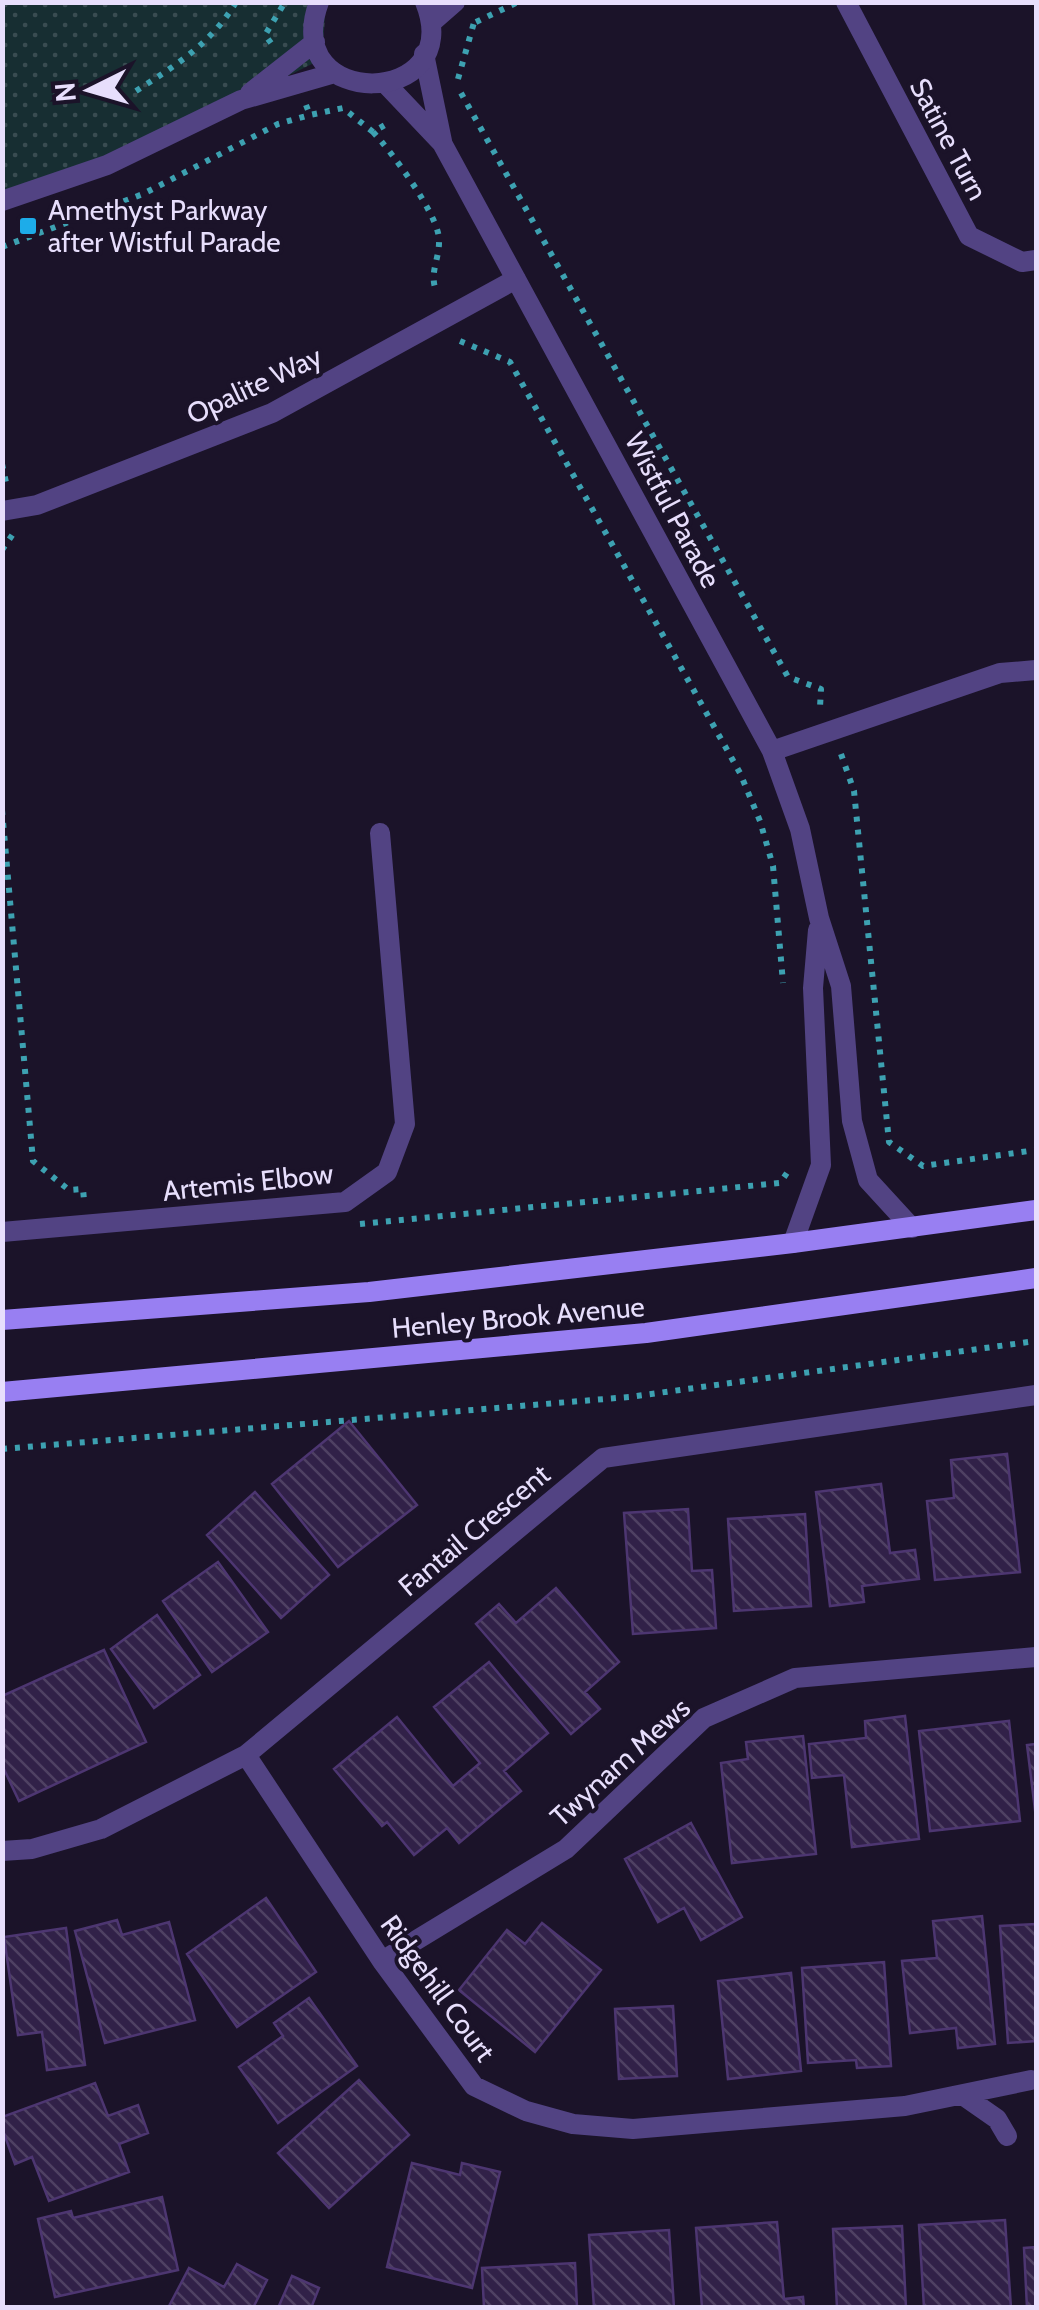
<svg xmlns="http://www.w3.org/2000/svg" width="1039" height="2310" font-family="Cabin,sans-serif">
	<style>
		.grass { fill: url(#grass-dots) }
		.building { fill: url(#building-back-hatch); stroke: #4d3671; stroke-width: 2.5 }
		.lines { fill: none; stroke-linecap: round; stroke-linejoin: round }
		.path { stroke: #3da1b1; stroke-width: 6; stroke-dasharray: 5 8; stroke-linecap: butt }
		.minor { stroke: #524383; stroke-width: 20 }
		.tertiary { stroke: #524383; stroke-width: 20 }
		.secondary { stroke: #987ff2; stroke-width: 20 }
		.poi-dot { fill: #1dace9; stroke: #1b1329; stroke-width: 4 }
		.labels { text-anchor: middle; stroke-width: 8; stroke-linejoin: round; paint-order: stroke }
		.street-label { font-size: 28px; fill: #e7defc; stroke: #1b1329 }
		.poi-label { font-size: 28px; fill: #e7defc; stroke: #1b1329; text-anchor: start }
	</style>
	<defs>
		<pattern id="grass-dots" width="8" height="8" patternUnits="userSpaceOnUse" patternTransform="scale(2.5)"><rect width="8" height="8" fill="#172e32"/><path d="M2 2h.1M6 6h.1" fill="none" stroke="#394c51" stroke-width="1.8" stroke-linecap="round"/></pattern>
		<pattern id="building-back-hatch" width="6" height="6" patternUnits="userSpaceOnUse" patternTransform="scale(2.5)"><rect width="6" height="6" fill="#312148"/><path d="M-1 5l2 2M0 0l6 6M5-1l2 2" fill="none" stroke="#4f4163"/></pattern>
	</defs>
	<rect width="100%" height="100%" fill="#1b1329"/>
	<path class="grass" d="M2 3H326L322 59 106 166 3 202Z"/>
	<path class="building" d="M349 1421 417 1505 338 1567 272 1484Z
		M1007 1454 1020 1572 935 1580 927 1501 954 1498 951 1460Z
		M881 1484 890 1553 915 1550 919 1579 862 1586 864 1602 830 1606 816 1492Z
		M255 1492 329 1575 281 1618 207 1535Z
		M688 1509 692 1571 712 1570 716 1628 633 1634 624 1513Z
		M805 1514 811 1606 734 1611 728 1519Z
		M218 1562 268 1632 212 1672 163 1601Z
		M556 1588 619 1662 585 1692 600 1709 571 1734 476 1624 499 1604 516 1623Z
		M157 1615 200 1675 154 1708 111 1649Z
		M104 1650 146 1742 19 1801 2 1765V1696Z
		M489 1662 548 1733 504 1771 521 1791 459 1843 447 1828 414 1855 387 1822 382 1826 334 1769 397 1717 453 1786 480 1763 434 1707Z
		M905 1716 919 1839 852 1847 844 1775 812 1778 809 1744 866 1738 865 1721Z
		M1009 1721 1020 1821 930 1831 919 1731Z
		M803 1736 816 1854 732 1863 721 1763 748 1759 746 1742Z
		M1036 1744V1818L1027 1745Z
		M691 1823 742 1917 701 1940 684 1908 658 1922 625 1859Z
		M266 1898 316 1972 237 2027 187 1954Z
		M982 1916 995 2044 958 2048 956 2028 910 2033 902 1961 937 1958 933 1921Z
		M117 1920 122 1935 169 1922 195 2020 105 2043 75 1931Z
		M542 1923 601 1970 535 2052 459 1990 507 1930 525 1944Z
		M1036 1924V2041L1008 2043 1000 1926Z
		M66 1928 85 2065 47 2070 42 2032 18 2035 4 1937Z
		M884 1962 891 2066 857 2068 856 2060 808 2063 802 1968Z
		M791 1973 801 2071 728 2079 718 1981Z
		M309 1998 357 2066 278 2123 239 2067 283 2036 274 2023Z
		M673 2006 677 2076 619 2079 615 2009Z
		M359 2080 409 2135 329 2208 278 2153Z
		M95 2083 108 2116 138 2105 148 2133 119 2144 129 2172 49 2201 32 2157 15 2164 2 2128V2117Z
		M412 2163 460 2175 462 2163 500 2172 472 2288 387 2267Z
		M162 2197 178 2270 55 2297 38 2219 71 2211 73 2218Z
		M1005 2220 1011 2308H924L919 2225Z
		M777 2222 784 2299 803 2297 804 2308H702L696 2228Z
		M902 2226 906 2308H837L833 2229Z
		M669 2230 674 2308H594L589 2235Z
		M1036 2247V2308H1027L1024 2248Z
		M575 2263 577 2308H484L482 2268Z
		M237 2264 267 2280 253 2308H168L189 2268 224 2287Z
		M292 2276 319 2288 311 2308H278Z"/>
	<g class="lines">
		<path class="path" d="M476 22 518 2
			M271 43 265 35 285 2
			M458 79 475 19
			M136 91C176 65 211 44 236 2
			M461 93 788 677 821 689 820 707
			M306 105 310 115 343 108 373 132 390 122
			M373 132C391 151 438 214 439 239 440 260 428 273 437 293
			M2 247 143 194 278 124 310 115
			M460 341 510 362 740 773 760 821 773 866 783 983
			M2 464 7 487
			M2 550 13 534
			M841 754 854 791 889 1142 923 1166 1036 1150
			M2 810 33 1161 69 1190 83 1189 84 1200
			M360 1224 780 1183 789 1170
			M2 1449 629 1397 1036 1341"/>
		<path class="minor" d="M846 2 969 236 1022 262 1036 260
			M424 54 442 141
			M386 84 442 143 772 751 800 829 819 918 841 986 852 1121 868 1180 912 1228
			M2 511 37 505 272 413 516 279
			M772 751 1000 673 1036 670
			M2 1232 345 1202 387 1172 405 1124 380 833
			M793 1243 821 1165 813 988 818 930
			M246 1755 382 1961 474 2086 526 2111 573 2124 633 2129 905 2106 1031 2080
			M2 1851 32 1849 101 1829 246 1755 603 1458 1036 1395
			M382 1961 566 1849 704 1718 795 1678 1036 1657
			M964 2096 997 2119 1007 2136"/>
		<path class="tertiary" d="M319 2C278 112 468 109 425 2
			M431 23 455 2
			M250 93 315 42
			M2 201 107 165 241 100 335 73"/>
		<path class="secondary" d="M2 1320 369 1292 793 1243 1036 1210
			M2 1392 646 1333 1036 1278"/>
	</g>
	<rect class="poi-dot" x="18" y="216" width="20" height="20" rx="5"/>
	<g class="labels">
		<g class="street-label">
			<text transform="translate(949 139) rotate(62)" y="10">Satine Turn</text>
			<text transform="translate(254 385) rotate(-25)" y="10">Opalite Way</text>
			<text transform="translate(673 510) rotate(62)" y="10">Wistful Parade</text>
			<text transform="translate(248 1182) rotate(-6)" y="10">Artemis Elbow</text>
			<text transform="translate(518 1317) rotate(-5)" y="10">Henley Brook Avenue</text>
			<text transform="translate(474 1530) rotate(-40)" y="10">Fantail Crescent</text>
			<text transform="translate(620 1762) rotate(-42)" y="10">Twynam Mews</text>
			<text transform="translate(438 1988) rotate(54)" y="10">Ridgehill Court</text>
		</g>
		<g class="poi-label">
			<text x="48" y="220">Amethyst Parkway<tspan x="48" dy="32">after Wistful Parade</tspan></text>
		</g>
	</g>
	<rect width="1039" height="2310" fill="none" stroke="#e7defc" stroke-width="10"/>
	<g transform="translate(90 90) rotate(265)" stroke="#1b1329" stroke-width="8" paint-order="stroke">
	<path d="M0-8L18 38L0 25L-18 38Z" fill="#e7defc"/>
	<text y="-15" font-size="28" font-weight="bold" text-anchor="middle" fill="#e7defc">N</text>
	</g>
</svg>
